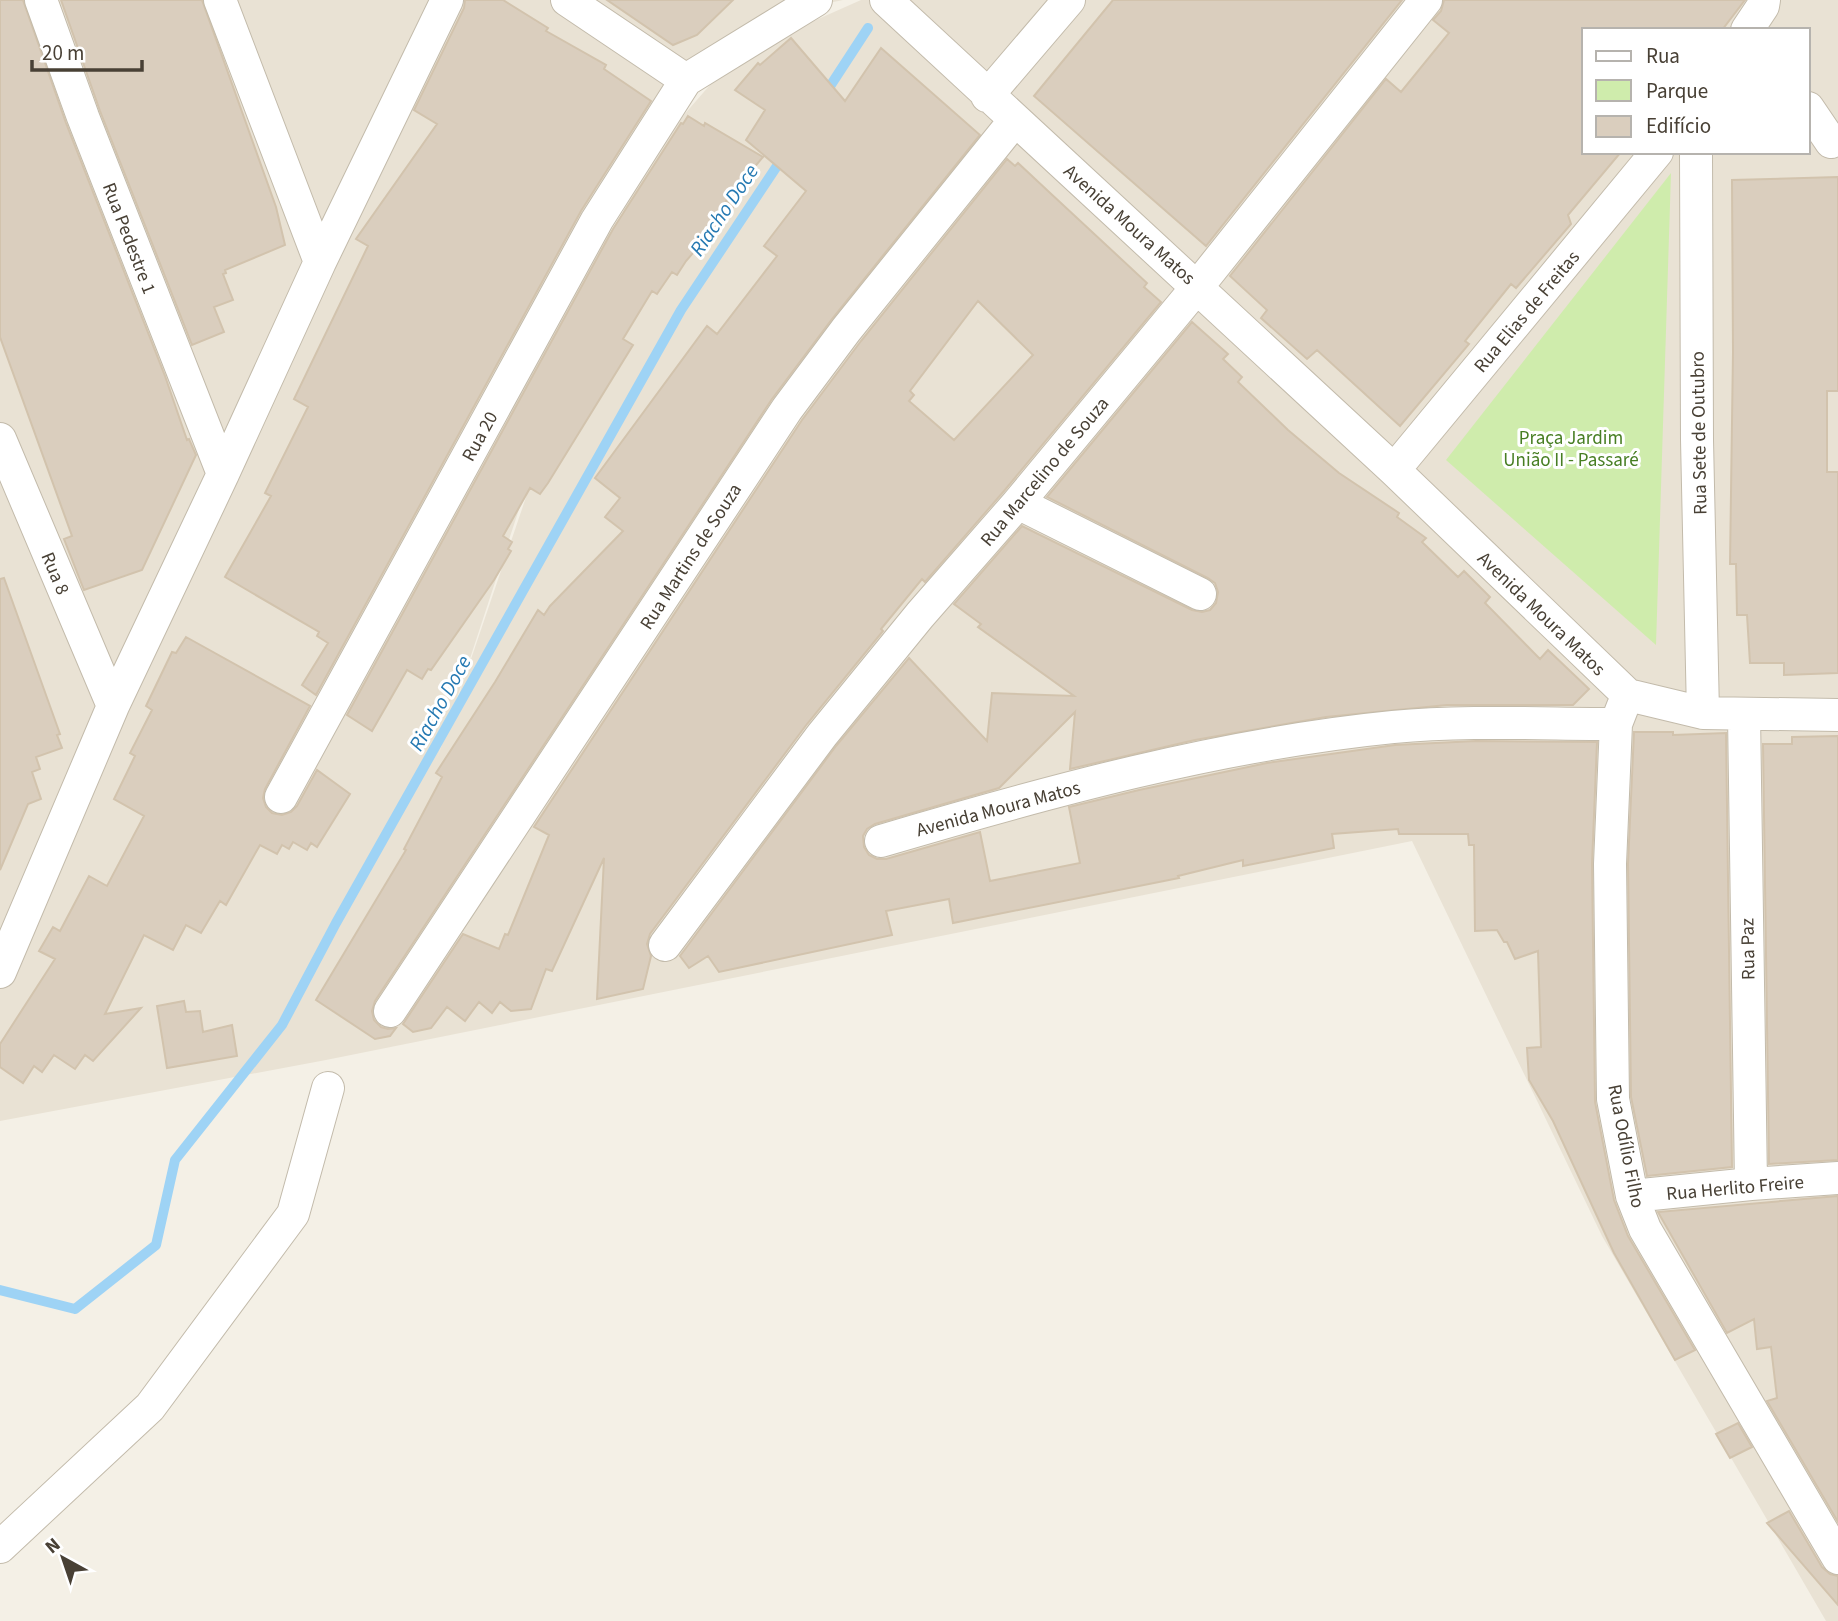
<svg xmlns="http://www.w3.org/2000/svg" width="1838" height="1621" font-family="'Source Sans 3',sans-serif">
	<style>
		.residential { fill: #e9e2d4; fill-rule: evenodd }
		.green { fill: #cfecac }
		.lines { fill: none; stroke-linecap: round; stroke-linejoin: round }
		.stream { stroke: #9ed3f5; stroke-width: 10 }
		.building { fill: #dacebe; stroke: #d2c3ad; stroke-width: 2; fill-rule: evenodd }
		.street-casing { stroke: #c3bbab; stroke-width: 34 }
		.street { stroke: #fff; stroke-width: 32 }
		.labels { text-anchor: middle; stroke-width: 6; stroke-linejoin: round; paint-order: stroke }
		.street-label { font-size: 19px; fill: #484035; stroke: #fff }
		.park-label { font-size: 19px; fill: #477e23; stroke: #fff }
		.water-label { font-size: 21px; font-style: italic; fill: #2579b2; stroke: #fff }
	</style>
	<rect width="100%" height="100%" fill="#f4f0e6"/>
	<path class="residential" d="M0 0H843L771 15 683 102 621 199 435 765 627 200 683 116 716 78 753 48 861 0H1838V1621H1826L1602 1236 1412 841 326 1060 0 1121ZM1584 30H1808V152H1584Z"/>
	<path class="green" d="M1671 173 1656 645 1446 460Z"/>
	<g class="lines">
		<path class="stream" d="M823 97 868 28
			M0 1290 75 1309 156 1245 175 1160 282 1025 336 923 681 310 785 154"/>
	</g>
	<path class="building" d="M0 0H23L66 123 165 376 187 440 189 439 196 455 142 570 84 590 64 539 72 536 0 337Z
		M61 0H202L276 207 285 245 225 270 226 273 223 274 233 300 214 307 224 332 192 345 100 111Z
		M465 0H503L548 28 546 31 606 65 604 69 651 101 581 211 316 695 302 685 328 643 317 636 319 632 225 577 271 496 265 493 308 407 294 399 368 246 356 239 437 124 414 110 464 8Z
		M607 0H733L697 35 673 45Z
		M1113 0H1402L1206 246 1034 96Z
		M1444 0H1745L1722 30H1584V152H1621L1568 215 1571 224 1516 288 1511 284 1465 341 1469 344 1400 426 1317 350 1307 359 1261 318 1267 310 1230 276 1386 79 1401 92 1449 33 1433 20 1441 11Z
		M791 38 845 101 881 48 980 135 832 319 772 399 375 1001 372 1011 374 1020 381 1027 388 1029 396 1028 390 1036 375 1039 316 1000 406 850 404 849 442 777 436 773 495 682 538 610 544 615 550 606 623 531 605 517 620 498 595 478 707 326 717 334 777 256 764 246 806 191 746 140 765 110 735 90 758 63 760 65Z
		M688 116 704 126 705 123 763 157 726 201 733 207 686 261 677 275 672 272 657 294 652 291 623 339 633 345 548 483 540 494 530 488 503 536 512 542 508 549 511 551 494 580 431 670 428 669 422 679 407 670 372 731 347 715 613 229 681 123 683 124Z
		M1007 159 1015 166 1018 163 1048 191 1147 283 1144 287 1161 302 1004 491 925 582 922 579 881 629 883 631 807 724 650 934 647 944 651 956 643 989 597 999 604 858 552 971 546 969 531 1009 511 1011 500 1002 492 1013 479 1002 465 1021 447 1007 431 1028 413 1032 403 1024 463 934 499 949 505 934 508 935 549 835 534 827 802 420 861 341ZM978 301 1033 355 954 440 909 401 914 395 910 391Z
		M1838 177V391H1827V472H1838V673L1784 675V663H1750L1747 615H1737L1736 564H1730L1733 352 1732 180Z
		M1192 322 1228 354 1223 359 1242 377 1238 382 1288 430 1339 473 1399 513 1397 517 1426 538 1422 542 1458 577 1464 571 1490 597 1485 603 1540 659 1548 650 1589 689 1573 705H1447L1326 717 1195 740 1070 769 1075 712 999 788 875 824 867 829 863 836 864 847 869 855 877 859H886L980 832 990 881 1080 863 1069 807 1139 790 1267 763 1395 745 1476 741 1597 742 1592 864 1595 1102 1614 1200 1628 1236 1695 1350 1675 1360 1614 1253 1553 1121 1529 1080 1527 1048 1541 1047 1538 951 1515 959 1507 942H1504L1497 930 1475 931 1474 845H1469L1468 834H1399L1398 829 1332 834 1334 848 1243 866V860L1178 876 1179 878 953 923 949 899 886 911 892 935 719 972 708 956 689 968 680 956 836 746 909 658 987 741 992 693 1074 696 978 627 981 624 954 604 1022 526 1192 610 1202 612 1210 610 1216 603 1218 592 1215 583 1208 578 1047 497Z
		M4 578 60 734 57 735 62 748 36 757 40 769 32 772 41 799 28 804 0 870V579Z
		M186 637 310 706 265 789 263 798 266 807 272 813 282 815 291 812 297 806 317 770 350 794 317 847 311 843 307 850 293 842 289 849 282 845 277 854 260 845 226 905 220 901 201 933 186 925 173 950 144 935 105 1014 141 1008 93 1061 85 1055 75 1069 54 1055 42 1072 34 1066 23 1083 0 1067V1044L55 959 39 951 53 927 60 931 89 876 107 886 144 816 114 799 135 756 130 753 152 710 146 706 172 652 176 653Z
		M1634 732H1673V735L1726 733 1732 1167 1647 1176 1631 1097 1628 864Z
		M1838 736V1160L1769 1164 1763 744H1792V737Z
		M184 1001 186 1012 200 1011 203 1032 232 1025 237 1056 167 1068 157 1006Z
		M1838 1196V1522L1767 1401 1777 1398 1771 1347 1757 1349 1754 1319 1727 1333 1658 1212Z
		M1738 1423 1752 1447 1730 1458 1716 1434Z
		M1789 1511 1822 1567 1830 1574 1838 1576V1605L1767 1523Z"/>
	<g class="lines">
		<defs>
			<path id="street" d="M41 0 83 117 223 474
				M220 0 320 262
				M567 0 686 80
				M886 0 1394 470 1628 695
				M1747 30 1763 6 1764 0
				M987 96 1069 0
				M1808 108 1831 142
				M1696 152 1697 440 1703 713
				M0 439 113 706
				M1394 470 1657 152
				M1018 503 1200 594
				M1628 695 1703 713 1838 715
				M1744 715 1751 1184
				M1616 724 1610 864 1613 1099 1632 1196 1645 1229 1838 1558
				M281 797 597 220 686 80 816 0
				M881 841C1046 792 1221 744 1393 727 1466 720 1542 724 1616 724L1623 706
				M665 945 822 735 920 615 1018 503 1198 286 1426 0
				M0 972 113 706 223 474 320 262 447 0
				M390 1011 787 409 846 330 1015 120
				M1632 1196 1751 1184 1838 1178
				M0 1547 150 1407 293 1214 328 1088"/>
		</defs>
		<use href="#street" class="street-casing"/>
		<use href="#street" class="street"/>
	</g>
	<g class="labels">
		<g class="street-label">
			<text transform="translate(1130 224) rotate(42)" y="7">Avenida Moura Matos</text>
			<text transform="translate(130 238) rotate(69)" y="7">Rua Pedestre 1</text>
			<text transform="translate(1526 311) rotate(-50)" y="7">Rua Elias de Freitas</text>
			<text transform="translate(1698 433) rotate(-91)" y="7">Rua Sete de Outubro</text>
			<text transform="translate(479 436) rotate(-61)" y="7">Rua 20</text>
			<text transform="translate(1044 471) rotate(-50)" y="7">Rua Marcelino de Souza</text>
			<text transform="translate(690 556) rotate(-57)" y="7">Rua Martins de Souza</text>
			<text transform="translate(56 573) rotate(67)" y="7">Rua 8</text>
			<text transform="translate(1542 613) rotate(44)" y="7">Avenida Moura Matos</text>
			<text transform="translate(998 808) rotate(-15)" y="7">Avenida Moura Matos</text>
			<text transform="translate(1747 949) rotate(-91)" y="7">Rua Paz</text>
			<text transform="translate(1627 1146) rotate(79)" y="7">Rua Odílio Filho</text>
			<text transform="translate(1735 1187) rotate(-5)" y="7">Rua Herlito Freire</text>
		</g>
		<g class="park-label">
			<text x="1571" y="444">Praça Jardim<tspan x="1571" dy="22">União II - Passaré</tspan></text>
		</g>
		<g class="water-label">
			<text transform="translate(724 210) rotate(-56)" y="7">Riacho Doce</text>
			<text transform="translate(440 703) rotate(-61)" y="7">Riacho Doce</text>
		</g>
	</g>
	<rect x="1582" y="28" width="228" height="126" fill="#ffffff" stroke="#b6b3ae" stroke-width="2"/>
	<rect x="1596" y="51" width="35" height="10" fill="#ffffff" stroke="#b6b3ae" stroke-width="2"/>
	<text x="1646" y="63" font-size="21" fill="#484035">Rua</text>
	<rect x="1596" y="80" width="35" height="21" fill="#cfecac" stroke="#b6b3ae" stroke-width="2"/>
	<text x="1646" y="98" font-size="21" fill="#484035">Parque</text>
	<rect x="1596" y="116" width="35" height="21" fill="#dacebe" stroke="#b6b3ae" stroke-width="2"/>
	<text x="1646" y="133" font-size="21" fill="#484035">Edifício</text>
	<g transform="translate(63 1558) rotate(320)" stroke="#ffffff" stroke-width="5" paint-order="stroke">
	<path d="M0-5L12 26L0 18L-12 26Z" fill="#484035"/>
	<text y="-10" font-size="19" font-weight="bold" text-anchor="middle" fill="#484035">N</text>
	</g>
	<path d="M32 60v10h110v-10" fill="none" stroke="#484035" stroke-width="3.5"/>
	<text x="42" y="60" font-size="21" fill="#484035" stroke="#ffffff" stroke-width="5" paint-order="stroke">20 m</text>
</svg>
